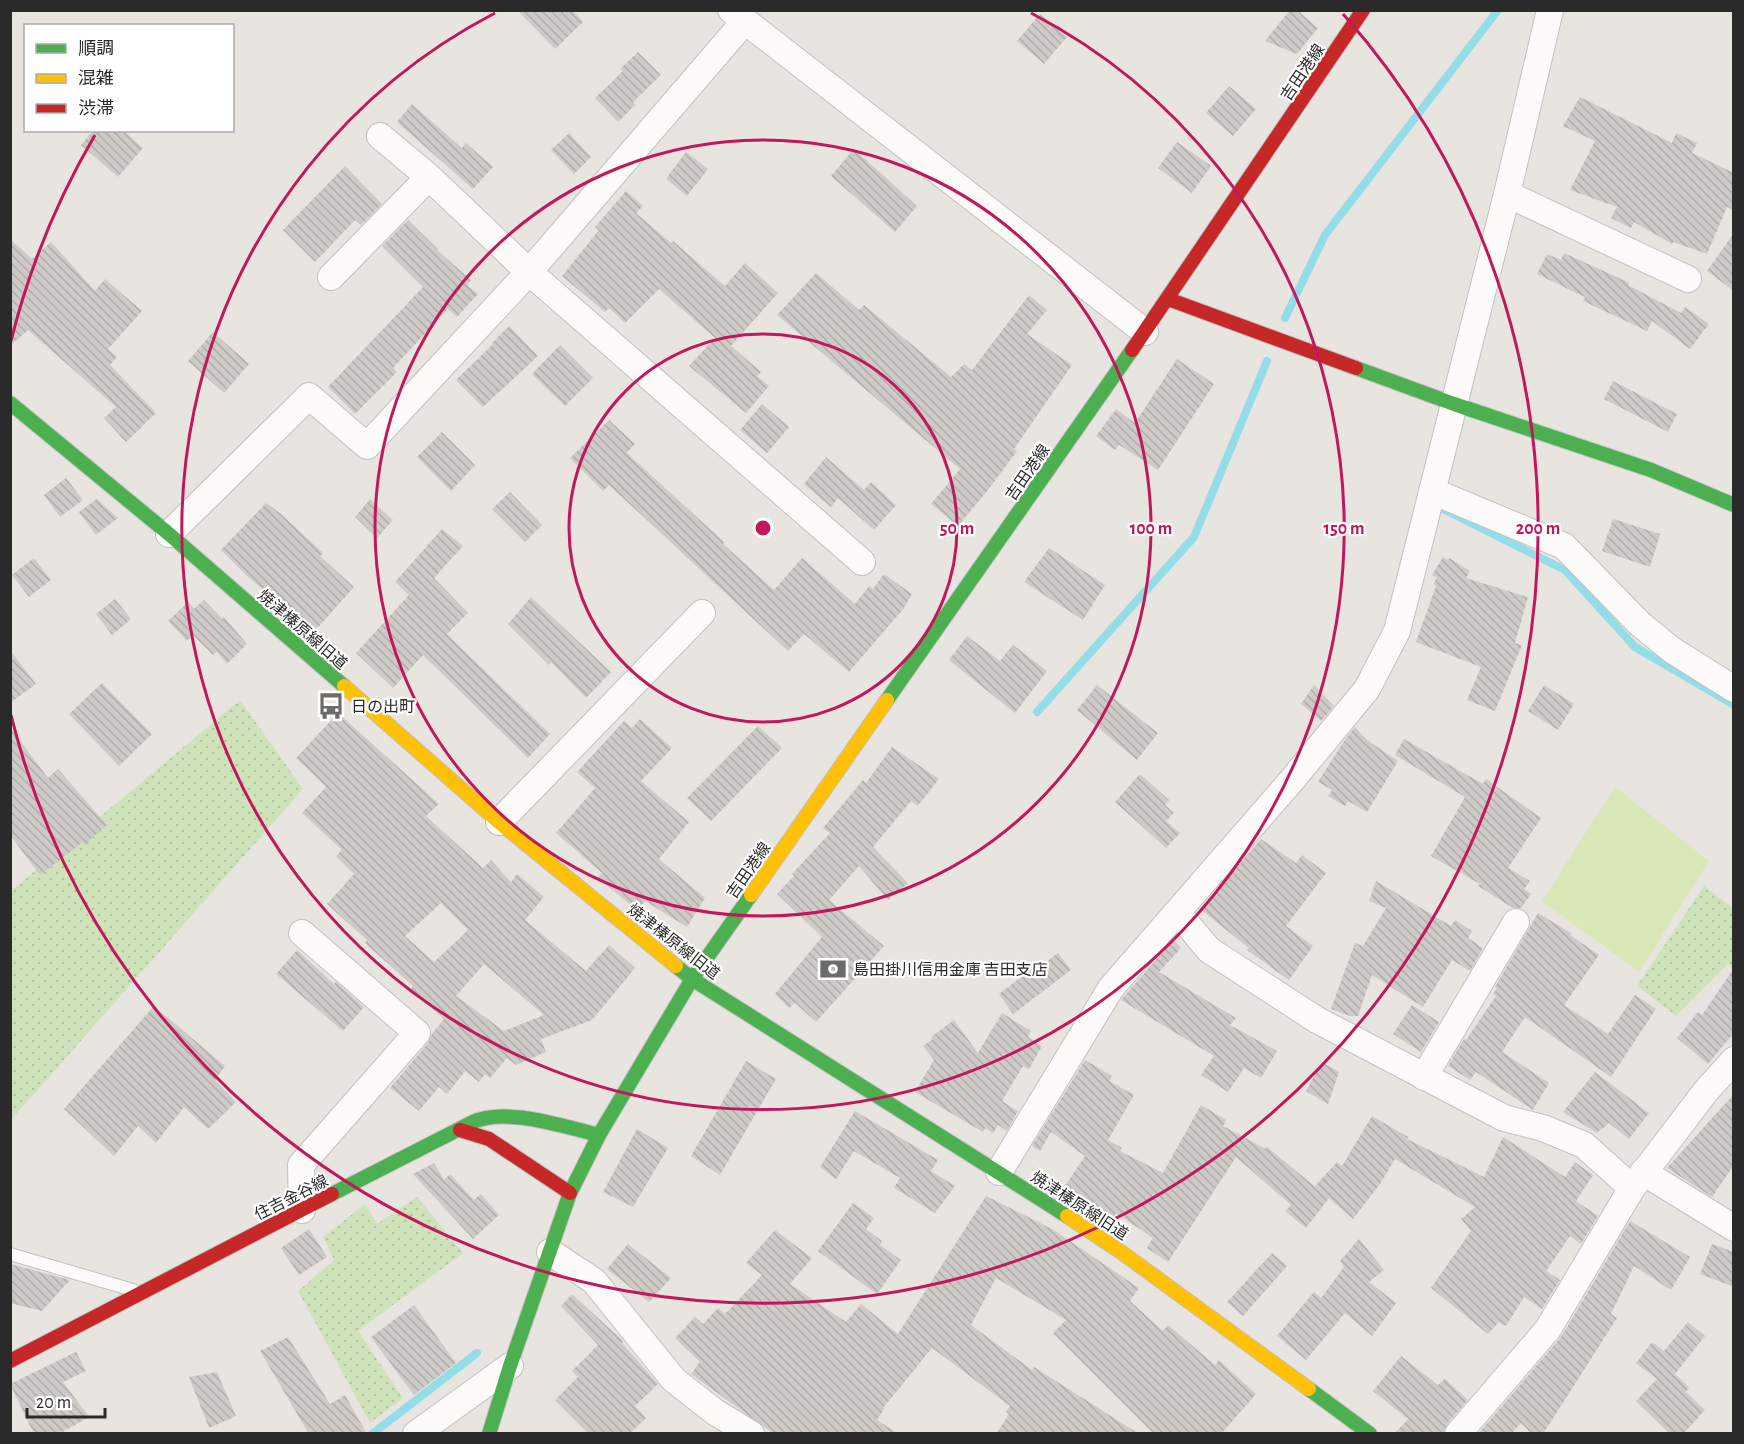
<svg xmlns="http://www.w3.org/2000/svg" width="1744" height="1444" font-family="'Alegreya Sans','Noto Sans JP',sans-serif">
	<style>
		.grass { fill: url(#grass-dots) }
		.pitch { fill: #dae7b7 }
		.lines { fill: none; stroke-linecap: round; stroke-linejoin: round }
		.stream { stroke: #95dce9; stroke-width: 8 }
		.building { fill: url(#building-back-hatch); fill-rule: evenodd }
		.lane-casing { stroke: #c2c1c1; stroke-width: 14 }
		.street-casing { stroke: #c2c1c1; stroke-width: 28 }
		.fast-casing { stroke: #c2c1c1; stroke-width: 16 }
		.slow-casing { stroke: #c2c1c1; stroke-width: 16 }
		.jam-casing { stroke: #c2c1c1; stroke-width: 16 }
		.lane { stroke: #fcfbfa; stroke-width: 12 }
		.street { stroke: #fcfbfa; stroke-width: 26 }
		.fast { stroke: #4caf50; stroke-width: 14 }
		.slow { stroke: #ffc107; stroke-width: 14 }
		.jam { stroke: #c62828; stroke-width: 14 }
		.ring { fill: none; stroke: #c2185b; stroke-width: 3 }
		.labels { text-anchor: middle; stroke-width: 4.5; stroke-linejoin: round; paint-order: stroke }
		.street-label { font-size: 16px; fill: #2a2a2a; stroke: #fff }
		.poi-label { font-size: 16px; fill: #2a2a2a; stroke: #fff; text-anchor: start }
		.centre { fill: #c2185b; stroke: #fff; stroke-width: 3 }
		.ring-label { font-size: 18px; text-anchor: middle; font-weight: bold; fill: #c2185b; stroke: #fff; stroke-width: 4.5; stroke-linejoin: round; paint-order: stroke }
	</style>
	<defs>
		<pattern id="grass-dots" width="8" height="8" patternUnits="userSpaceOnUse" patternTransform="scale(1.5)"><rect width="8" height="8" fill="#cfe3ba"/><path d="M2 2h.1M6 6h.1" fill="none" stroke="#b2c3a0" stroke-width="1.8" stroke-linecap="round"/></pattern>
		<pattern id="building-back-hatch" width="6" height="6" patternUnits="userSpaceOnUse" patternTransform="scale(1.5)"><rect width="6" height="6" fill="#cdcac7"/><path d="M-1 5l2 2M0 0l6 6M5-1l2 2" fill="none" stroke="#b0aeab"/></pattern>
	</defs>
	<rect width="100%" height="100%" fill="#e8e4e0"/>
	<path class="grass" d="M240 700 303 789 11 1120V891Z
		M1704 886 1733 908V969L1728 964 1676 1016 1637 986Z
		M417 1197 463 1253 358 1331 403 1398 370 1423 298 1291 334 1260 323 1237 365 1204 377 1224Z"/>
	<path class="pitch" d="M1615 787 1709 861 1639 972 1542 901Z"/>
	<g class="lines">
		<path class="stream" d="M1285 318 1325 235 1498 10
			M1443 509 1565 570 1635 647 1734 705
			M1037 712 1194 537 1267 361
			M372 1434 477 1353"/>
	</g>
	<path class="building" d="M517 10H572L583 22 555 49Z
		M1290 10H1297L1318 28 1297 54 1265 41Z
		M1040 14 1067 37 1044 64 1017 41Z
		M638 52 661 75 633 102 635 105 618 122 595 98 623 71 620 69Z
		M1229 86 1256 109 1233 136 1206 113Z
		M1580 97 1672 143 1676 133 1697 143 1692 153 1734 173V210L1727 207 1707 254 1673 242 1672 244 1634 222 1631 228 1611 218 1617 207 1570 190 1595 141 1563 126Z
		M412 104 462 148 466 143 493 167 473 189 397 122Z
		M94 130H123L143 148 118 177 81 145Z
		M569 133 591 157 574 174 551 150Z
		M1177 142 1211 166 1192 193 1158 168Z
		M854 149 917 206 895 232 831 176Z
		M686 152 708 169 687 196 666 179Z
		M345 166 382 204 361 225 355 220 315 262 283 230Z
		M626 191 643 206 636 213 671 243 673 241 725 286 745 263 778 293 731 346 761 372 757 376 769 386 746 413 689 366 715 338 659 289 625 323 609 308 605 312 562 276 599 230 595 227Z
		M408 220 438 249 437 250 471 280 467 285 478 294 457 317 448 309 393 368 397 372 355 414 328 387 423 287 382 246Z
		M1734 233V291L1707 271Z
		M10 239 32 259 51 242 95 291 105 279 142 311 108 349 117 357 110 365 156 413 126 442 104 418 116 407 28 330 10 346Z
		M1564 253 1630 283 1628 285 1681 313 1685 307 1709 324 1690 349 1652 321 1647 331 1583 301 1585 297 1537 274 1547 254 1561 260Z
		M816 273 859 310 864 305 951 377 964 364 972 370 1029 295 1047 310 1027 334 1072 365 1014 449 1017 451 988 490 958 526 931 504 960 469 777 315Z
		M509 326 538 356 483 407 456 380 493 344 492 343Z
		M213 332 249 364 224 393 188 361Z
		M560 345 593 378 565 406 532 374Z
		M1177 359 1214 384 1158 470 1119 445 1115 450 1096 436 1116 409 1135 423Z
		M1613 381 1677 414 1668 432 1604 399Z
		M762 404 789 427 767 453 740 430Z
		M609 420 635 444 627 453 724 542 723 544 774 590 802 558 855 604 869 586 873 589 884 574 912 594 904 608 849 672 804 634 788 651 609 485 603 491 570 458Z
		M442 432 475 465 451 491 417 457Z
		M826 457 864 490 871 482 896 505 874 530 838 498 831 507 804 484Z
		M66 478 83 500 60 517 44 495Z
		M510 492 542 525 525 542 492 509Z
		M97 499 118 518 96 535 79 512Z
		M370 499 393 520 377 538 355 517Z
		M266 503 280 513 323 553 320 556 354 587 313 633 246 575 221 550Z
		M1613 519 1660 534 1650 567 1602 551Z
		M442 529 463 546 434 578 468 613 447 634 550 734 528 758 423 655 393 688 356 653 409 595 395 582Z
		M1049 548 1105 585 1083 620 1024 582Z
		M1443 557 1448 560 1449 558 1470 571 1466 578 1528 597 1515 643 1522 645 1495 711 1467 700 1481 667 1416 642 1436 586 1433 584 1437 578 1432 575Z
		M34 558 51 580 29 597 12 575Z
		M531 597 611 672 586 698 551 662 549 665 508 624Z
		M115 599 131 619 112 635 96 614Z
		M204 600 222 619 224 617 247 644 227 664 217 652 213 655 193 635 187 641 168 621 188 602 194 609Z
		M967 636 1000 661 1013 645 1047 671 1015 713 949 660Z
		M10 650 36 684 10 703Z
		M102 683 152 734 119 766 69 714Z
		M1097 685 1158 733 1137 760 1077 710Z
		M1314 685 1334 706 1321 721 1301 704Z
		M1544 685 1574 704 1558 730 1528 711Z
		M338 713 439 804 426 816 483 868 491 860 511 882 517 874 544 897 525 920 586 971 609 945 635 968 592 1020 541 1039 546 1052 516 1065 507 1058 490 1078 485 1074 479 1082 465 1071 447 1094 439 1087 419 1111 390 1088 428 1043 432 1034 444 1019 411 989 413 986 365 943 367 940 327 904 354 874 336 856 342 850 302 813 326 787 296 758ZM441 903 468 930 434 962 405 936ZM484 964 544 1015 504 1031 456 996Z
		M640 719 672 748 641 781 689 822 659 859 705 898 687 927 645 901 637 910 598 878 602 873 556 833 595 788 577 772 624 721 632 728Z
		M758 726 782 748 711 821 687 798Z
		M10 727 48 778 58 769 107 825 85 844 83 842 40 875 10 835Z
		M1355 727 1367 740 1398 761 1367 812 1348 801 1345 806 1328 796 1332 790 1318 782 1344 741Z
		M1404 739 1483 784 1486 779 1541 818 1508 868 1530 881 1524 889 1531 894 1521 908H1513L1478 886 1480 884 1431 856 1465 797 1395 755Z
		M892 747 939 779 918 806 911 801 873 847 908 883 888 900 859 866 829 900 884 946 816 1022 795 1003 789 1008 775 994 822 937 777 894 794 876 792 874 830 833 823 828 863 780 866 783Z
		M1140 774 1169 800 1165 805 1174 813 1166 821 1180 833 1166 848 1115 802Z
		M1261 839 1296 863 1302 855 1326 873 1286 926 1313 946 1289 980 1247 950 1249 948 1200 909Z
		M1376 881 1451 926 1455 920 1472 931 1468 938 1483 948 1470 971 1452 960 1423 1007 1372 975 1358 1016H1350L1331 1009 1355 943 1363 946 1386 908 1369 901Z
		M1538 913 1571 933 1570 935 1599 955 1564 1005 1608 1034 1635 995 1656 1009 1611 1077 1525 1017 1502 1052 1549 1083 1533 1110 1476 1072 1470 1080 1448 1066 1464 1039 1466 1040 1496 996 1493 994 1497 988 1495 987Z
		M1173 940 1181 948 1159 972 1236 1018 1230 1025 1277 1051 1261 1078 1244 1068 1228 1092 1201 1075 1214 1056 1121 1000Z
		M297 950 334 984 336 982 364 1007 343 1031 276 974Z
		M1058 953 1071 970 1013 1014 999 994 1034 967 1036 970Z
		M1734 968V1033L1708 1064 1677 1038 1698 1012 1702 1015Z
		M1412 1005 1439 1022 1421 1052 1393 1034Z
		M154 1006 225 1066 215 1080 236 1102 208 1129 184 1107 156 1143 138 1126 114 1156 64 1109Z
		M1002 1013 1031 1031 1028 1037 1042 1046 1029 1069 1023 1066 1002 1101 1018 1111 1007 1131 998 1125 993 1133 985 1128 983 1132 915 1092 934 1060 923 1046 933 1039 931 1037 954 1020 978 1053Z
		M1085 1060 1112 1076 1109 1081 1134 1095 1108 1140 1122 1148 1120 1151 1163 1173 1201 1105 1226 1120 1223 1126 1266 1149 1267 1147 1329 1198 1306 1228 1285 1211 1291 1205 1236 1157 1168 1262 1147 1248 1153 1238 1116 1213 1112 1221 1109 1222 1070 1196 1071 1194 1063 1189 1085 1156 1051 1132 1040 1151 1032 1146Z
		M746 1061 776 1079 720 1175 691 1156Z
		M1322 1062 1339 1072 1328 1104 1306 1091Z
		M1595 1072 1649 1113 1629 1139 1609 1123 1597 1133 1563 1112Z
		M1734 1094V1165L1712 1197 1667 1168Z
		M855 1111 938 1160 931 1171 955 1186 935 1213 894 1188 900 1178 854 1151 836 1179 820 1167Z
		M1372 1116 1408 1137 1407 1139 1484 1177 1503 1137 1565 1177 1575 1162 1593 1175 1576 1201 1598 1216 1581 1244 1570 1236 1546 1271 1560 1280 1542 1309 1524 1297 1506 1326 1499 1322 1488 1334 1431 1288 1471 1231 1461 1219 1475 1207 1395 1159 1380 1184 1353 1219 1315 1186 1337 1162 1342 1166Z
		M637 1129 668 1148 633 1207 603 1192Z
		M434 1163 444 1180 450 1174 474 1200 481 1194 499 1215 473 1239 413 1174Z
		M986 1196 1052 1229 1139 1288 1130 1301 1163 1331 1168 1325 1215 1365 1219 1360 1256 1394 1221 1434H1154L1053 1333 1066 1320 996 1278 971 1325 1032 1370 1034 1367 1139 1434H996L1009 1414 1006 1412 1010 1406 932 1348 883 1408 884 1409 877 1420 899 1434H774L691 1374 700 1362 675 1338 695 1317 703 1324 718 1308 725 1314 762 1275 746 1263 775 1230 812 1258 790 1284 846 1322 861 1304 898 1334Z
		M853 1203 874 1218 866 1229 882 1241 880 1245 901 1260 877 1294 818 1251Z
		M1630 1221 1690 1257 1671 1290 1634 1266 1611 1314 1617 1318 1543 1434H1532L1521 1423 1511 1434H1478L1561 1337Z
		M309 1229 327 1257 299 1275 281 1248Z
		M1359 1239 1384 1270 1369 1282 1396 1303 1372 1336 1345 1313 1306 1360 1277 1336 1314 1292 1321 1298 1344 1267 1340 1261Z
		M628 1244 671 1278 649 1302 607 1269Z
		M1712 1244 1734 1252V1287L1700 1274Z
		M1272 1253 1287 1266 1243 1316 1227 1302Z
		M10 1264 70 1280 42 1311 10 1303Z
		M572 1294 623 1341 622 1343 658 1384 635 1406 646 1418 629 1434H589L555 1400 578 1377 572 1371 598 1345 561 1306Z
		M414 1305 456 1363 414 1395 371 1337Z
		M1688 1322 1705 1336 1675 1374 1689 1387 1686 1392 1705 1410 1683 1434H1670L1636 1401 1657 1379 1636 1363 1652 1342 1664 1351Z
		M288 1337 330 1404 345 1395 367 1434H309L260 1351Z
		M76 1352 86 1371 63 1382 89 1417 59 1434H34L10 1384Z
		M1401 1356 1438 1385 1445 1379 1468 1400 1447 1424 1443 1434H1394L1408 1419 1373 1391Z
		M217 1372 236 1416 209 1428 189 1377Z"/>
	<g class="lines">
		<defs>
			<path id="lane" d="M10 1254 133 1290"/>
			<path id="street" d="M731 10 1145 332
				M380 136 429 177 529 272 862 562
				M1507 194 1688 279
				M331 277 429 177
				M1432 491 1564 546 1640 624 1672 650 1734 689
				M169 534 309 396 367 446 529 272 745 21
				M499 822 702 613
				M1178 913 1209 950 1317 1020 1504 1118 1543 1128 1584 1145 1632 1188
				M1424 1077 1516 922
				M999 1172 1111 988 1292 780 1367 689 1397 631 1507 194 1550 10
				M1643 1172 1734 1228
				M302 1210 301 1165 417 1033 302 933
				M550 1252 594 1281 674 1380 715 1412 751 1434
				M416 1434 510 1366
				M1458 1434 1548 1329 1632 1188 1706 1091 1734 1060"/>
			<path id="fast" d="M1356 368 1454 404 1651 470 1734 505
				M10 403 169 534 344 686
				M887 700 1132 350
				M676 966 692 979 1067 1216
				M332 1194 471 1123C505 1106 564 1127 599 1135
				M1309 1389 1370 1434
				M489 1434 510 1366 570 1193 599 1135 692 979 751 895"/>
			<path id="slow" d="M344 686 499 822 676 966
				M751 895 887 700
				M1067 1216 1121 1252 1309 1389"/>
			<path id="jam" d="M1168 299 1356 368
				M1132 350 1363 10
				M460 1130 489 1139 570 1193
				M10 1361 332 1194"/>
		</defs>
		<use href="#lane" class="lane-casing"/>
		<use href="#street" class="street-casing"/>
		<use href="#fast" class="fast-casing"/>
		<use href="#slow" class="slow-casing"/>
		<use href="#jam" class="jam-casing"/>
		<use href="#lane" class="lane"/>
		<use href="#street" class="street"/>
		<use href="#fast" class="fast"/>
		<use href="#slow" class="slow"/>
		<use href="#jam" class="jam"/>
	</g>
	<g class="ring">
		<circle cx="763" cy="528" r="194"/>
		<circle cx="763" cy="528" r="388"/>
		<path d="M1031 13A581 581 0 1 1 495 13"/>
		<path d="M11 341A775 775 0 0 1 95 135M1343 14A775 775 0 1 1 11 715"/>
	</g>
	<defs>
		<symbol id="bus-bare" viewBox="-9 -9 18 18"><path d="M-5-6H5V4H4V6H2V4H-2V6H-4V4H-5ZM-3.5-4V0h7V-4ZM-3.5 1.2v1.5H-2V1.2ZM2 1.2v1.5H3.5V1.2Z" fill="#6c6b6a" stroke="#fff" stroke-width="2.5" paint-order="stroke"/></symbol>
		<symbol id="bank-bare" viewBox="-9 -9 18 18"><path d="M-6-4H6V4H-6ZM0-2.3a2.3 2.3 0 1 0 0 4.6a2.3 2.3 0 1 0 0-4.6Z" fill="#6c6b6a" stroke="#fff" stroke-width="2.5" paint-order="stroke"/></symbol>
	</defs>
	<g fill-rule="evenodd">
		<use href="#bus-bare" x="312" y="687" width="38" height="38"/>
		<use href="#bank-bare" x="814" y="950" width="38" height="38"/>
	</g>
	<g class="labels">
		<g class="street-label">
			<text transform="translate(1302 72) rotate(-56)" y="6">吉田港線</text>
			<text transform="translate(1027 472) rotate(-55)" y="6">吉田港線</text>
			<text transform="translate(303 629) rotate(41)" y="6">焼津榛原線旧道</text>
			<text transform="translate(748 870) rotate(-55)" y="6">吉田港線</text>
			<text transform="translate(674 941) rotate(38)" y="6">焼津榛原線旧道</text>
			<text transform="translate(291 1197) rotate(-27)" y="6">住吉金谷線</text>
			<text transform="translate(1080 1205) rotate(33)" y="6">焼津榛原線旧道</text>
		</g>
		<g class="poi-label">
			<text x="351" y="712">日の出町</text>
			<text x="853" y="975">島田掛川信用金庫 吉田支店</text>
		</g>
	</g>
	<circle cx="763" cy="528" r="9" class="centre"/>
	<g class="ring-label">
		<text x="957" y="534">50 m</text>
		<text x="1151" y="534">100 m</text>
		<text x="1344" y="534">150 m</text>
		<text x="1538" y="534">200 m</text>
	</g>
	<rect width="1744" height="1444" fill="none" stroke="#2a2a2a" stroke-width="24"/>
	<rect x="24" y="24" width="210" height="108" fill="#ffffff" stroke="#aaaaaa" stroke-width="1.5"/>
	<rect x="36" y="44" width="30" height="9" fill="#4caf50" stroke="#aaaaaa" stroke-width="1.5"/>
	<text x="78" y="54" font-size="18" fill="#2a2a2a">順調</text>
	<rect x="36" y="74" width="30" height="9" fill="#ffc107" stroke="#aaaaaa" stroke-width="1.5"/>
	<text x="78" y="84" font-size="18" fill="#2a2a2a">混雑</text>
	<rect x="36" y="104" width="30" height="9" fill="#c62828" stroke="#aaaaaa" stroke-width="1.5"/>
	<text x="78" y="114" font-size="18" fill="#2a2a2a">渋滞</text>
	<path d="M27 1408v9h78v-9" fill="none" stroke="#2a2a2a" stroke-width="3"/>
	<text x="36" y="1408" font-size="18" fill="#2a2a2a" stroke="#ffffff" stroke-width="4.5" paint-order="stroke">20 m</text>
</svg>
